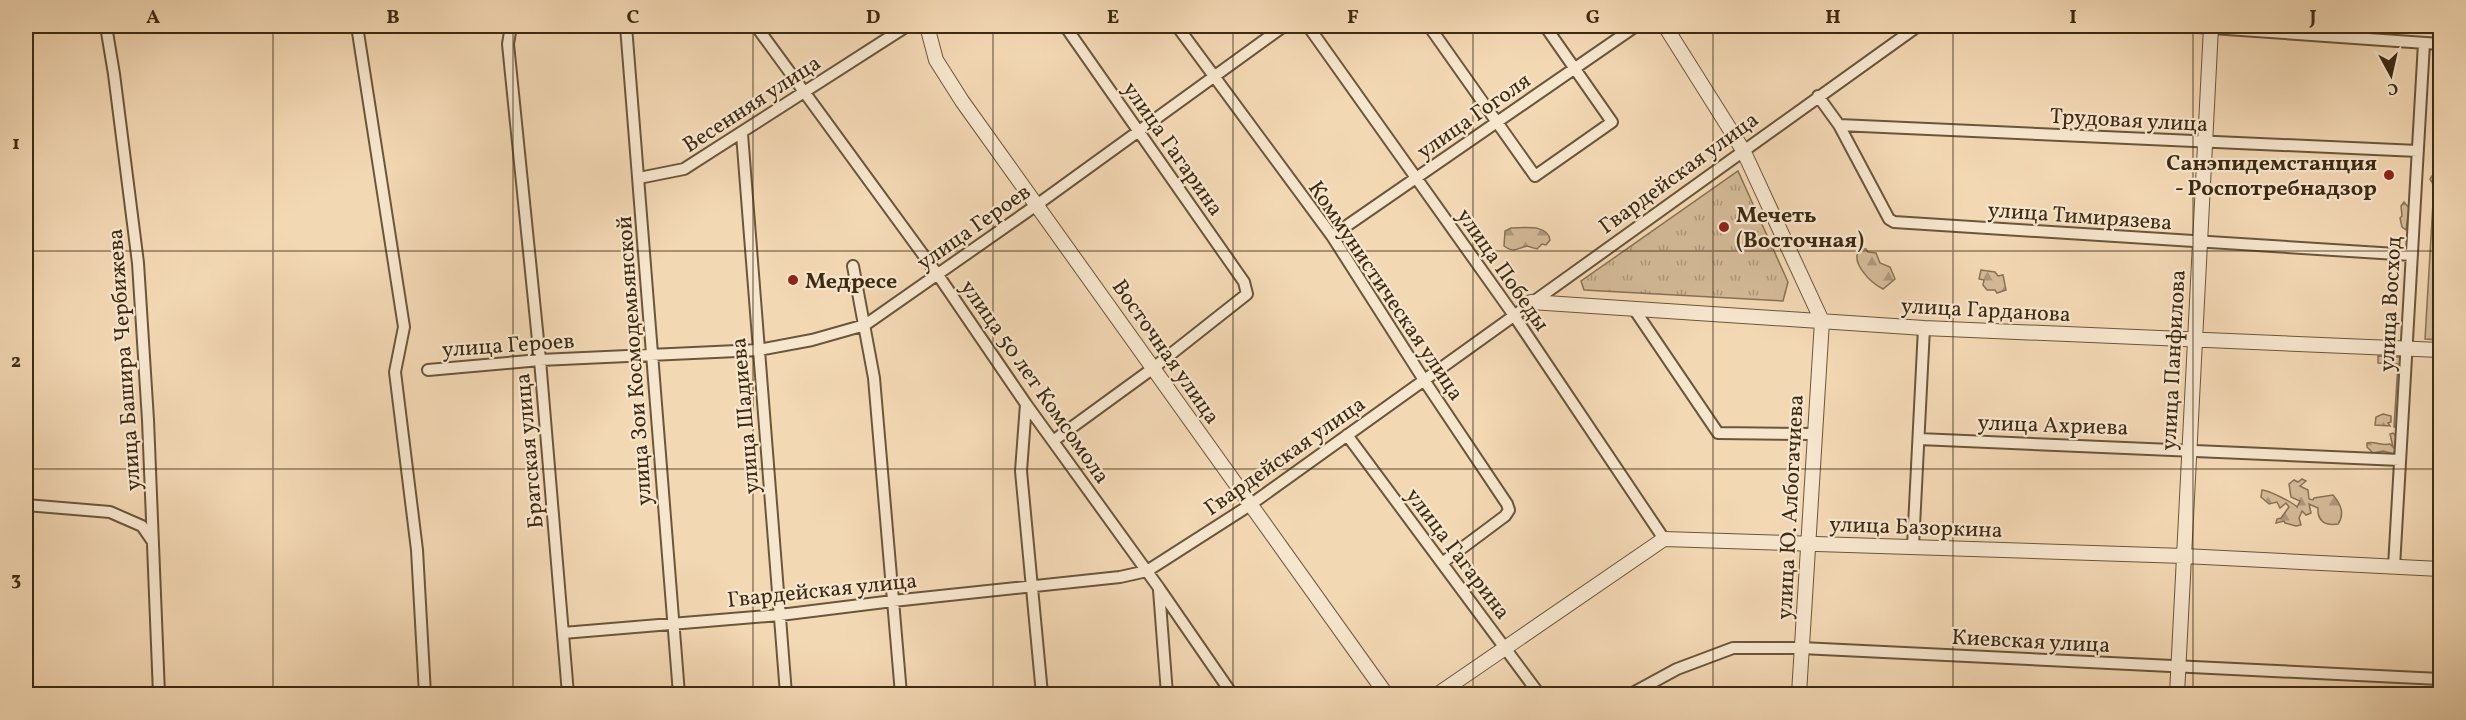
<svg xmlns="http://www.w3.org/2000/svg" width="2466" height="720" font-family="Vollkorn,serif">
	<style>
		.grass { fill: url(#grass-tufts); stroke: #887255; stroke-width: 1.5 }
		.forest { fill: url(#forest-firs); stroke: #887255; stroke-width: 1.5 }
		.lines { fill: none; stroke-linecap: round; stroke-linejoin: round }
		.minor-casing { stroke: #6a563a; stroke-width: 14 }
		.tertiary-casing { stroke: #6a563a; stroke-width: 16 }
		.minor { stroke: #f7e6ce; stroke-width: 10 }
		.tertiary { stroke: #f7e6ce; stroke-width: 14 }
		.grid { fill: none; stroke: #3d2a12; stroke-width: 1.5; stroke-opacity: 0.55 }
		.poi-dot { fill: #8f2418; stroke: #f7e6ce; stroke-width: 2 }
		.labels { text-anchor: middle; stroke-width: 4.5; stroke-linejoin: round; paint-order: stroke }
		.street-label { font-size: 22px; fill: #3d2a12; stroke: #f7e6ce }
		.poi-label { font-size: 22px; font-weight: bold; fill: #3d2a12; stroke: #f7e6ce; text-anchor: start }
		.neatline { fill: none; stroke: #3d2a12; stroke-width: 2 }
		.grid-label { font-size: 20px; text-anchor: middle; font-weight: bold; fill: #3d2a12 }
	</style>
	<defs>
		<pattern id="grass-tufts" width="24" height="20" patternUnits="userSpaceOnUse" patternTransform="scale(1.5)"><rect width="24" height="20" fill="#d4ba98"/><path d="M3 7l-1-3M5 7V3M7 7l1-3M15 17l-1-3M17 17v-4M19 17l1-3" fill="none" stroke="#ad977b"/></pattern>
		<pattern id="forest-firs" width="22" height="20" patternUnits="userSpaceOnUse" patternTransform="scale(1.5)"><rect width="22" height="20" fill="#d4ba98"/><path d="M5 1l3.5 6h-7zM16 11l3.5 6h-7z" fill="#ad977b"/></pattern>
	</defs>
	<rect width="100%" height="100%" fill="#f3d8b4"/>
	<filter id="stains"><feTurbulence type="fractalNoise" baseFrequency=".00333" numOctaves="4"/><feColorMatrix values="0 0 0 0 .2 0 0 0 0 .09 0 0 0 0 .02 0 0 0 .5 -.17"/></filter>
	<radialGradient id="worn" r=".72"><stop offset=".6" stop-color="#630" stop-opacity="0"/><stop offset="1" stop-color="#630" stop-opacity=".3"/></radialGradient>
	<path class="grass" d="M2440 83V340L2425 339Z
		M1738 171 1788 282 1783 301 1584 290 1581 281Z
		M2378 356 2405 357 2400 427H2394L2398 364 2378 363Z"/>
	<path class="forest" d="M2440 59V192L2437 191 2430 179 2436 170 2439 92 2436 80Z
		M2404 202 2409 208 2406 230 2402 227 2400 218 2402 216 2401 206Z
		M1511 228C1524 228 1548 224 1550 240L1546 245 1542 244 1537 249 1527 246C1516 249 1514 253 1504 246L1505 231Z
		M1860 249H1866L1868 252 1876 253 1880 263 1890 267 1895 279 1883 289C1871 283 1849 262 1860 249Z
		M1981 270 1995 272 1998 276 2003 275 2006 290 1997 293 1995 290H1987L1983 285 1984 280 1979 279Z
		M2383 414 2391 416V422L2388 423 2390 426 2375 425 2376 417Z
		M2393 433 2397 437 2394 454 2383 451 2373 453 2367 447V443C2374 441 2382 446 2390 444L2393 447 2390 434Z
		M2302 479 2306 481 2300 486 2308 490 2309 499 2313 500 2314 498 2333 495C2340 503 2345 514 2338 524 2325 526 2317 521 2318 508L2309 504 2311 513 2306 515 2302 511 2299 518 2301 525 2296 526 2285 523 2284 521 2276 523 2277 519 2281 518 2289 507 2286 503 2280 508 2277 502 2269 504 2261 497 2262 490C2268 490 2294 503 2297 507L2300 501 2291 497 2289 484 2294 480 2298 482Z"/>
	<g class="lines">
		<defs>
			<path id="minor" d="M106 26 114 74 138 263 148 420 159 694
				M357 26 404 327 395 372 417 550 425 694
				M511 26 508 44 540 360 568 694
				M626 26 679 694
				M756 26 938 275 1026 404 1159 588 1232 694
				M1177 26 1332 236 1424 380 1507 504 1509 510 1505 516 1442 563
				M1308 26 1513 314 1664 539
				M1429 26 1535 176 1612 122 1545 26
				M2183 26 2440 44
				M1818 96 1839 125 1889 219 1894 222 2412 255
				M1839 125 2418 151
				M742 134 786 694
				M639 178 684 169 907 26
				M1332 236 1636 26
				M853 266 874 378 901 694
				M1634 309 1718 433 1813 434
				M428 370 540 360 759 350 812 340 865 325 1038 204 1284 26
				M1026 404 1021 471 1042 694
				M1347 435 1539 694
				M1919 439 2400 460
				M1053 441 1152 369 1247 294 1244 282 1065 26
				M26 505 110 512 142 526 153 542
				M1913 546 1924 328
				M2394 567 2424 43
				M1159 590 1167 694
				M563 633 780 615 893 601 1120 577 1147 571 1250 505 1918 26
				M1631 694 1677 669 1733 648H1801L2440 679"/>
			<path id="tertiary" d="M927 26 936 60 962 101 1386 694
				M1665 26 1743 150 1822 321 1799 694
				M1531 302 1924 328 2440 350
				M1438 694 1664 539 2184 556 2440 569
				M2177 694 2211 27"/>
		</defs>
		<use href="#minor" class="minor-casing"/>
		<use href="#tertiary" class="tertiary-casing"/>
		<use href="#minor" class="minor"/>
		<use href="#tertiary" class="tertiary"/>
	</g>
	<path class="grid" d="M273 26V694M513 26V694M753 26V694M993 26V694M1233 26V694M1473 26V694M1713 26V694M1953 26V694M2193 26V694M26 251H2440M26 469H2440"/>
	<g class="poi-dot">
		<circle cx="2389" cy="175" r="6"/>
		<circle cx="1724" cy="227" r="6"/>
		<circle cx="793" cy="280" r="6"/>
	</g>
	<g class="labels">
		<g class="street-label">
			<text transform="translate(751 103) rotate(-33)" y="8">Весенняя улица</text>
			<text transform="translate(1473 115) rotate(-35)" y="8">улица Гоголя</text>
			<text transform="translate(2129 119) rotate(3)" y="8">Трудовая улица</text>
			<text transform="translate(1174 148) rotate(55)" y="8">улица Гагарина</text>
			<text transform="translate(1678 172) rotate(-36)" y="8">Гвардейская улица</text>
			<text transform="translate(2080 215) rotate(4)" y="8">улица Тимирязева</text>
			<text transform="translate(973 226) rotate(-35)" y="8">улица Героев</text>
			<text transform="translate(1504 269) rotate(55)" y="8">улица Победы</text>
			<text transform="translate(1387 290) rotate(56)" y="8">Коммунистическая улица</text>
			<text transform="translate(2389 304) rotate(-87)" y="8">улица Восход</text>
			<text transform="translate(1986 309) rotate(3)" y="8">улица Гарданова</text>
			<text transform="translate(508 344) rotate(-4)" y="8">улица Героев</text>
			<text transform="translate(1167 351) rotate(55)" y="8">Восточная улица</text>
			<text transform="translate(123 360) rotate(-94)" y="8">улица Башира Чербижева</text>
			<text transform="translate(2172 360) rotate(-87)" y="8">улица Панфилова</text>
			<text transform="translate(633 361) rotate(-94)" y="8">улица Зои Космодемьянской</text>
			<text transform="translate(1036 381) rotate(55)" y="8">улица 50 лет Комсомола</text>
			<text transform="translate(744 416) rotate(-95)" y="8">улица Шадиева</text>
			<text transform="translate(2053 424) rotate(2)" y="8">улица Ахриева</text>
			<text transform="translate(528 451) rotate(-95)" y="8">Братская улица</text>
			<text transform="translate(1284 455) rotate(-35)" y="8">Гвардейская улица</text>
			<text transform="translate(1789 507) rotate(-87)" y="8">улица Ю. Албогачиева</text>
			<text transform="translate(1916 526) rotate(2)" y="8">улица Базоркина</text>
			<text transform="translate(1459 553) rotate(53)" y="8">улица Гагарина</text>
			<text transform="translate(822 589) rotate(-6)" y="8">Гвардейская улица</text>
			<text transform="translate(2031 640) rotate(3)" y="8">Киевская улица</text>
		</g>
		<g class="poi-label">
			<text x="2377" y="170" text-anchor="end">Санэпидемстанция<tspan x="2377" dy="25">- Роспотребнадзор</tspan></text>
			<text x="1736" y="222">Мечеть<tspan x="1736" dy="25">(Восточная)</tspan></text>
			<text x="805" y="288">Медресе</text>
		</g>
	</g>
	<rect width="2466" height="720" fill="none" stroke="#f3d8b4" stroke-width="66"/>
	<g transform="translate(2391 75) rotate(172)" stroke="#f7e6ce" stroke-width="4.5" paint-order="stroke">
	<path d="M0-4.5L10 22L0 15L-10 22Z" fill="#3d2a12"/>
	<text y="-9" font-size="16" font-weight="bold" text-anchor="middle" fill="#3d2a12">С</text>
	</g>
	<rect x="33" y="33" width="2400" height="654" class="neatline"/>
	<g class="grid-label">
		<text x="153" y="23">A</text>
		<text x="393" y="23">B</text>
		<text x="633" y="23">C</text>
		<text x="873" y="23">D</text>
		<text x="1113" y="23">E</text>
		<text x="1353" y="23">F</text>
		<text x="1593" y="23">G</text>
		<text x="1833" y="23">H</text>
		<text x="2073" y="23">I</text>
		<text x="2313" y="23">J</text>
		<text x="16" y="149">1</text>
		<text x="16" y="367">2</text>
		<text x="16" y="585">3</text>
	</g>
	<rect width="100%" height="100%" filter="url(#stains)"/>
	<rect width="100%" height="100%" fill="url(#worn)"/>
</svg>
